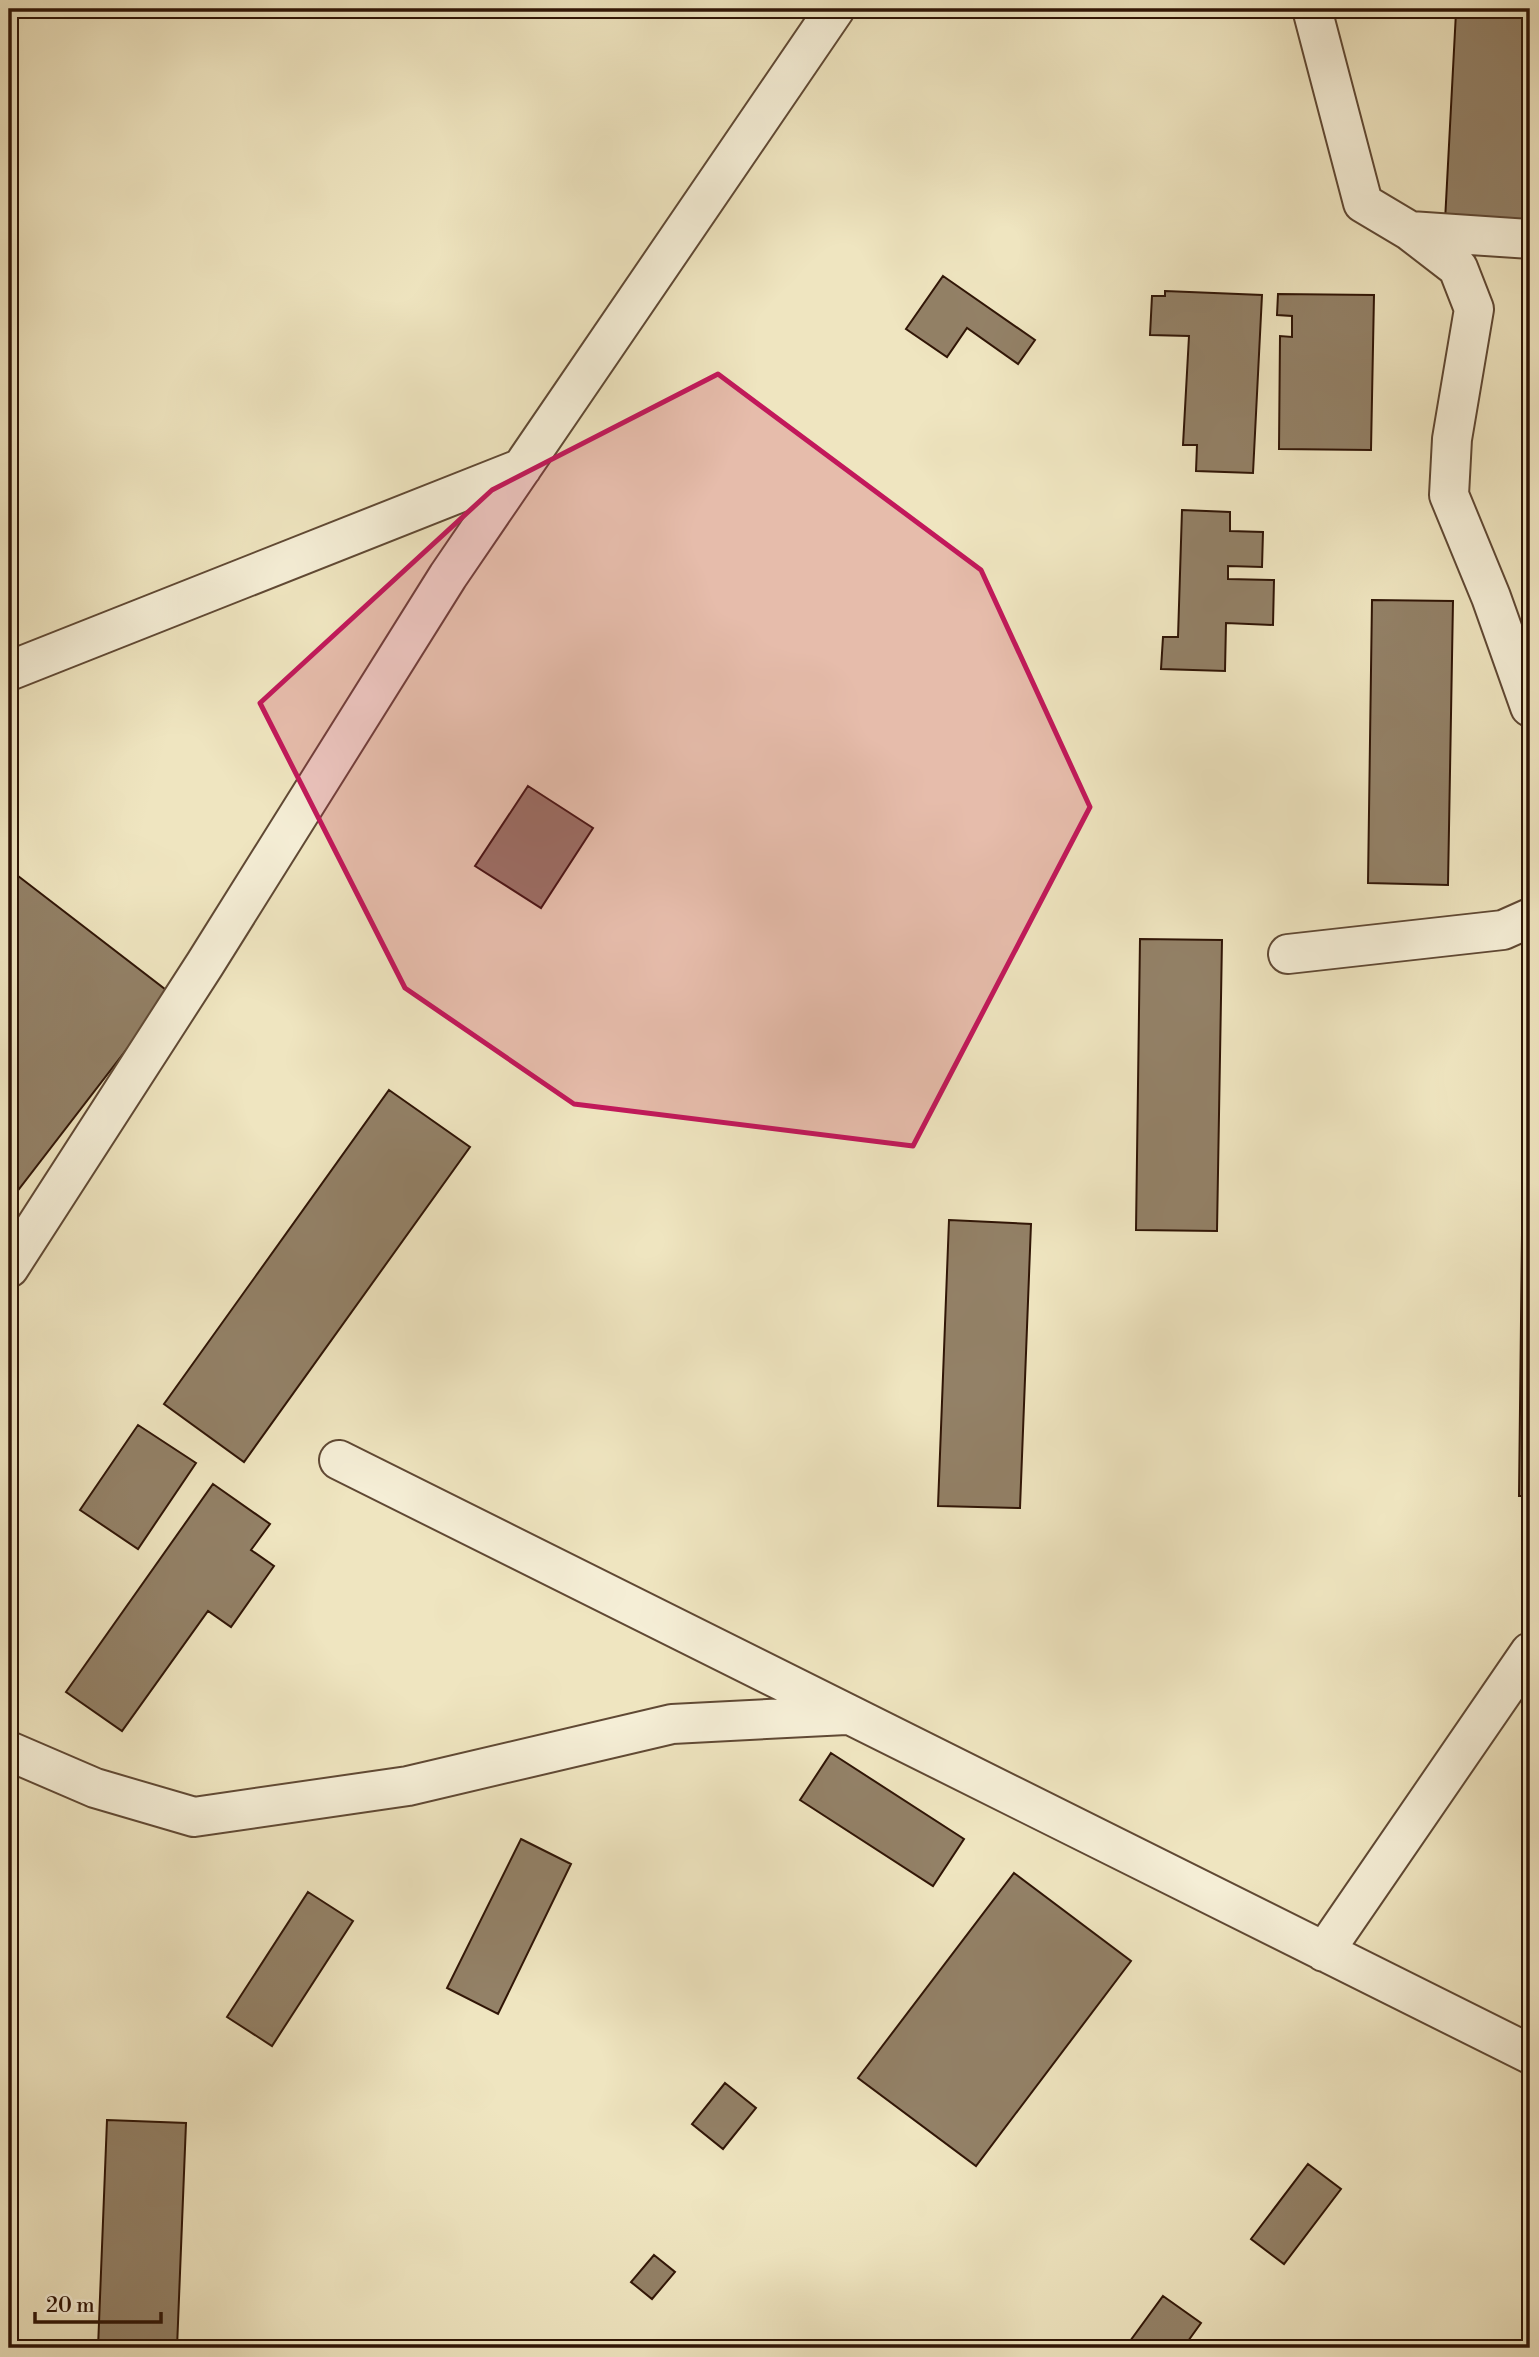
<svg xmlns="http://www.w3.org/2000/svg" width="1539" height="2357" font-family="'Libre Bodoni',serif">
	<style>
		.building { fill: #938167; stroke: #301506; stroke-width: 2 }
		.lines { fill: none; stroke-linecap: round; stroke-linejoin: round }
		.minor-casing { stroke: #604934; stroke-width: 42 }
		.minor { stroke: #f5eed6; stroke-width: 38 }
		.marked { fill: #c2185b; fill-opacity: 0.2; stroke: #c2185b; stroke-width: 5; stroke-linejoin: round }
	</style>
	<rect width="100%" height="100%" fill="#efe5c0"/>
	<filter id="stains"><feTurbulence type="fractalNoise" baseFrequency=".00286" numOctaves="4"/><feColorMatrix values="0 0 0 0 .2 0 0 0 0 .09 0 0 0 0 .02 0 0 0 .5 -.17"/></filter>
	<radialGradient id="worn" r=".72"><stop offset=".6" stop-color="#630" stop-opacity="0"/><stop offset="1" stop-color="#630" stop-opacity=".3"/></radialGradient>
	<path class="building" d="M1456 12 1530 16V245L1444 240Z
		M943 276 1035 340 1018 364 967 328 947 357 906 329Z
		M1165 291 1262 295 1253 473 1196 471 1197 445H1183L1189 336 1150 335 1152 296H1165Z
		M1278 294 1374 295 1371 450 1279 449 1280 336 1292 337V316L1277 315Z
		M1182 510 1230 512V531L1263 532 1262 567 1228 566V579L1274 580 1273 625 1226 623 1225 671 1161 669 1163 637H1178Z
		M1372 600 1453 601 1448 885 1368 883Z
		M528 786 593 828 541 908 475 866Z
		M9 869 170 993 9 1202Z
		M1140 939 1222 940 1217 1231 1136 1230Z
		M389 1090 470 1147 244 1462 164 1404Z
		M949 1220 1031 1224 1020 1508 938 1506Z
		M1522 1234 1530 1235V1496H1519Z
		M138 1425 196 1463 138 1549 80 1510Z
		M213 1484 270 1524 251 1550 274 1566 231 1627 208 1611 122 1731 66 1692Z
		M831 1753 964 1839 933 1886 800 1800Z
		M521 1839 571 1864 498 2014 447 1988Z
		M1014 1873 1131 1961 976 2166 858 2078Z
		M308 1892 353 1921 272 2046 227 2017Z
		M725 2083 756 2108 723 2149 692 2124Z
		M107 2120 186 2123 177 2348H98Z
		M1308 2164 1341 2189 1284 2264 1251 2239Z
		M654 2255 675 2272 652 2299 631 2282Z
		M1163 2296 1201 2323 1183 2348H1125Z"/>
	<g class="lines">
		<defs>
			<path id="minor" d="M1312 9 1363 203 1410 231 1458 268 1474 309 1452 439 1449 495 1491 597 1530 707
				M1410 231 1530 239
				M9 671 522 468
				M1288 954 1503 930 1530 918
				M9 1268 205 964 448 576 835 9
				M339 1460 1530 2054
				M9 1751 95 1788 194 1817 408 1786 672 1724 846 1715
				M1324 1952 1530 1652"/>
		</defs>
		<use href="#minor" class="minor-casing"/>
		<use href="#minor" class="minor"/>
	</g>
	<path class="marked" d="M718 374 981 570 1090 807 913 1146 574 1104 405 988 260 703 492 490Z"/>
	<rect width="1539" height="2357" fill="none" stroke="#efe5c0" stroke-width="35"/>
	<rect x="10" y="10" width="1518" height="2336" fill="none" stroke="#301506" stroke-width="3.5"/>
	<rect x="18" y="18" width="1504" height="2322" fill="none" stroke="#301506" stroke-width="2"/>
	<path d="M35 2312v10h126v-10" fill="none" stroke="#301506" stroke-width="3.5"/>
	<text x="46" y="2312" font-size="21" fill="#301506" stroke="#f5eed6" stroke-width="5" paint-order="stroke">20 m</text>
	<rect width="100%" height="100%" filter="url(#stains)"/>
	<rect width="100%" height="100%" fill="url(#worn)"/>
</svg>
